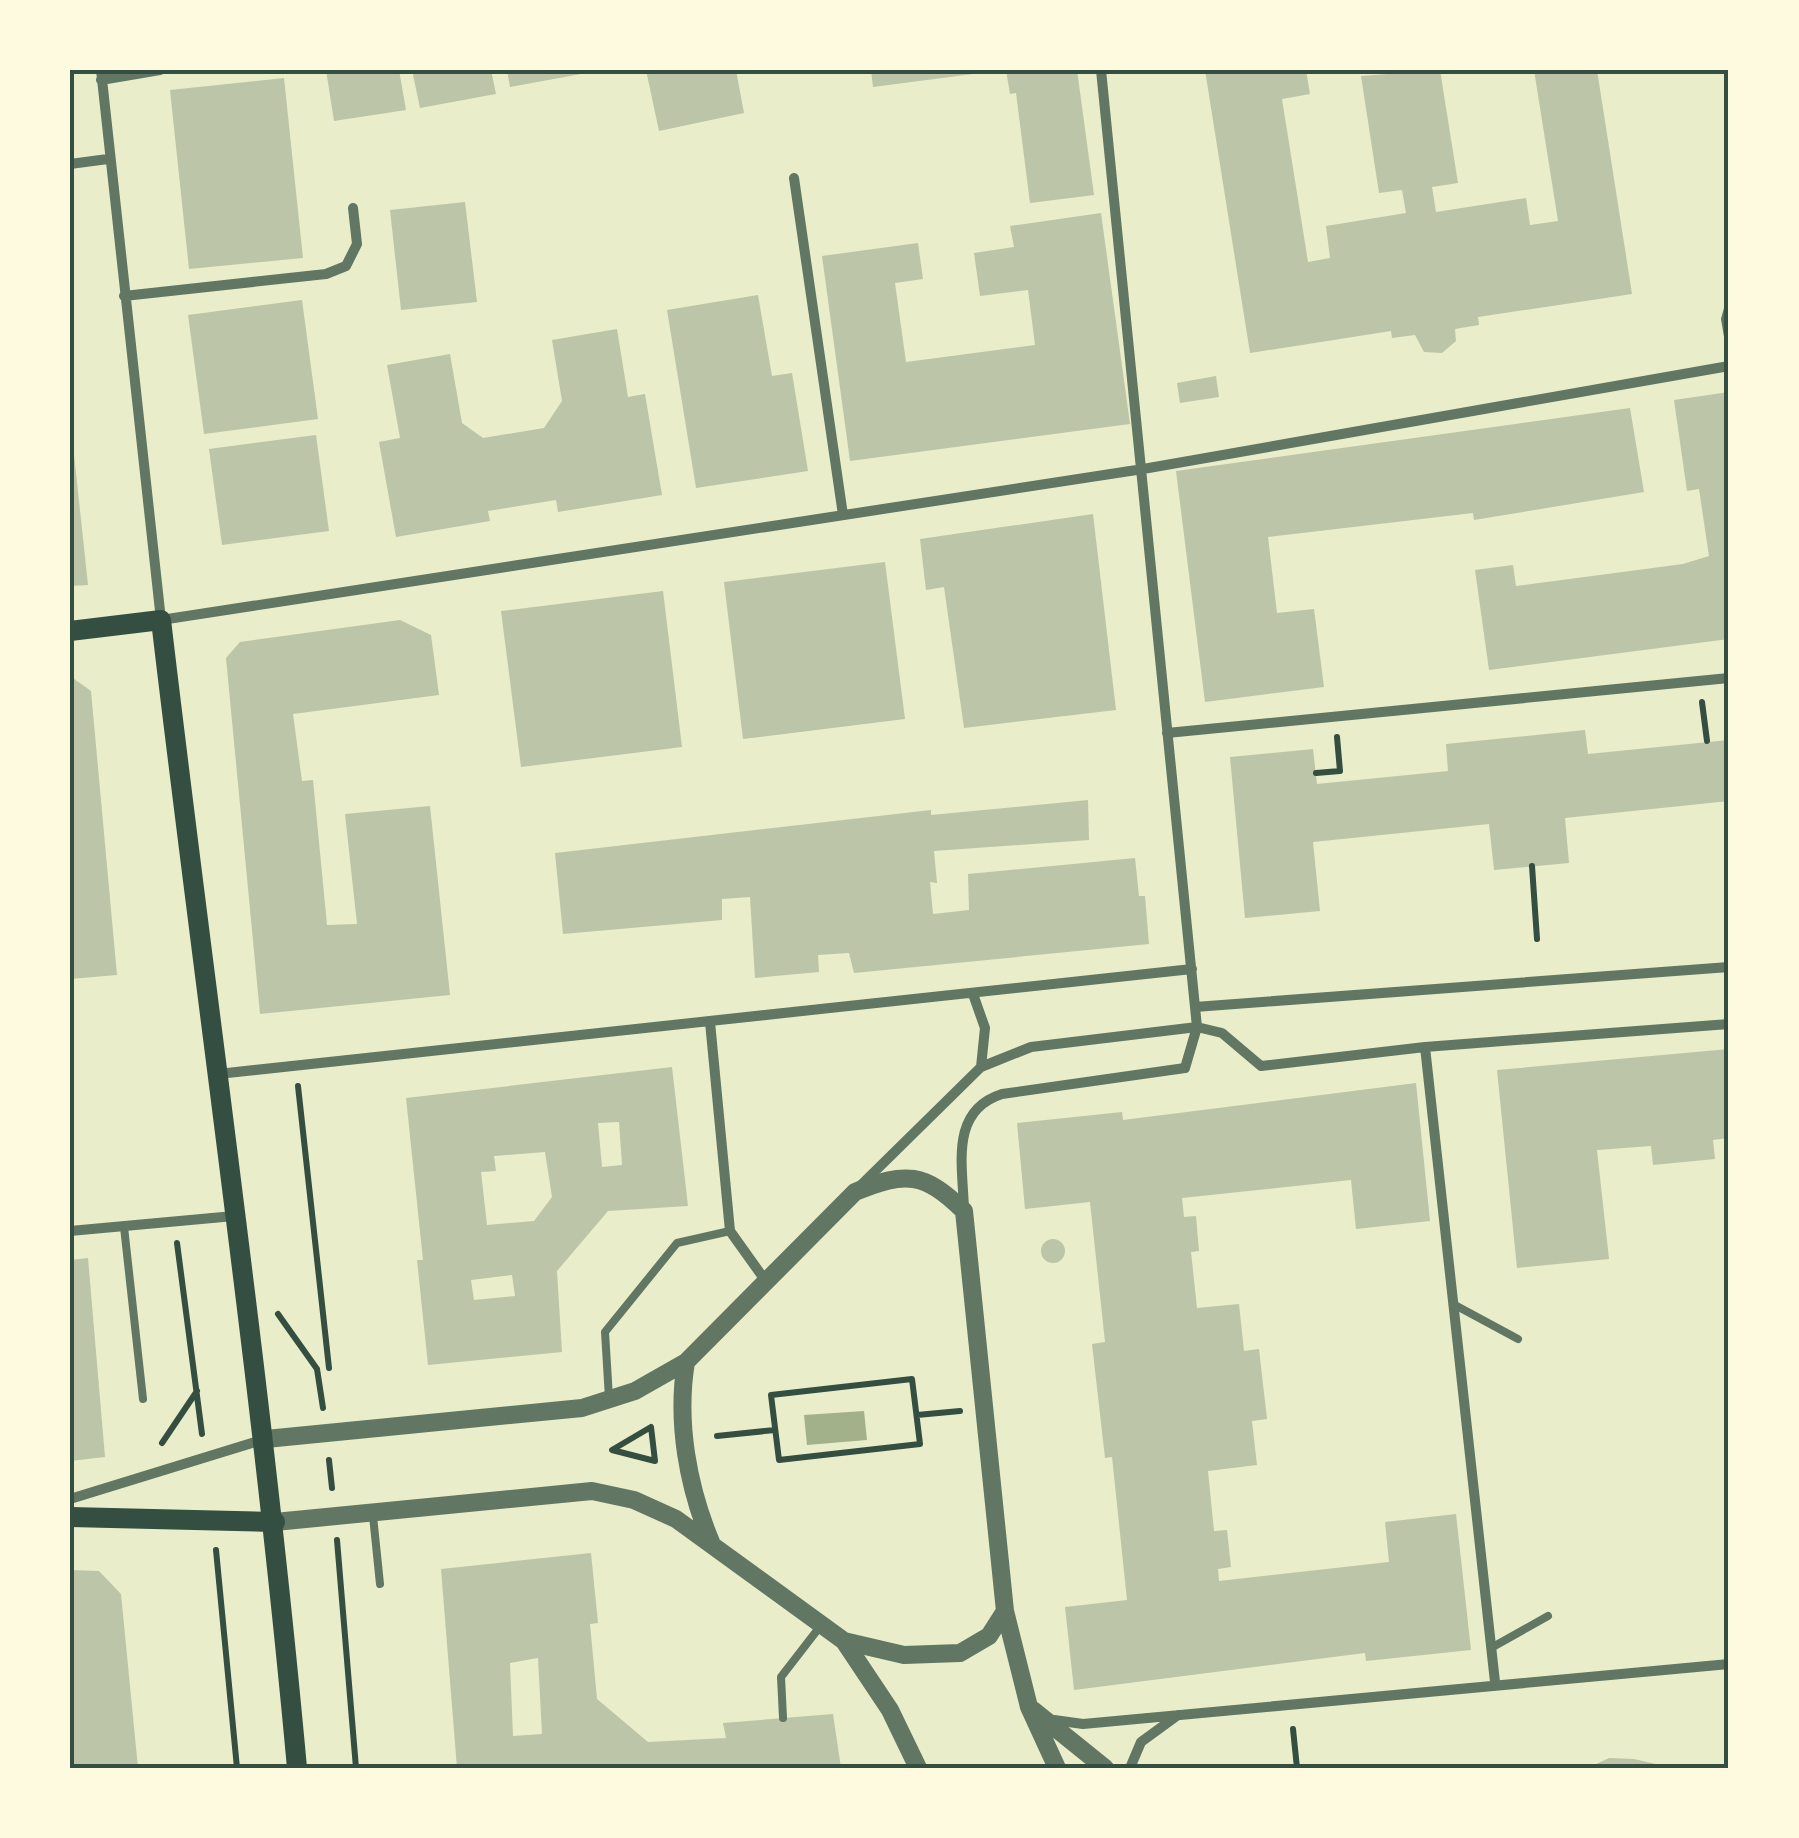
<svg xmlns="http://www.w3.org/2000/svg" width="1799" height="1838" font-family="Rubik,sans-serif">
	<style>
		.water { fill: #a3b18a }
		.building { fill: #bcc5a7; fill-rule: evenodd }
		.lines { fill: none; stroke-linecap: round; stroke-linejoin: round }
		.path { stroke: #344e41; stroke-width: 6 }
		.service { stroke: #617663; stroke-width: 8 }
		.minor { stroke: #617663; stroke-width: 10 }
		.tertiary { stroke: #617663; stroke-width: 18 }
		.secondary { stroke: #344e41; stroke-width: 20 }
		.neatline { fill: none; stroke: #344e41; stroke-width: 4 }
	</style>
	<rect width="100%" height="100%" fill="#e9edc9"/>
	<path class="water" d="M864 1411 867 1440 807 1445 804 1415Z"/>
	<path class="building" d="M326 70H399L406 110 334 121Z
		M412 70H491L496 94 420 108Z
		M507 70H592V72L510 87Z
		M646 70H736L744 113 659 131Z
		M871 70H988V72L873 87Z
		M1006 70H1077L1094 195 1030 203 1016 93 1010 94Z
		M1205 70H1306L1310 94 1282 99 1308 262 1330 258 1326 226 1406 213 1402 190 1379 193 1361 76 1440 70 1458 183 1432 187 1436 212 1526 198 1530 225 1558 221 1534 70H1597L1632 294 1478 317 1479 325 1455 329 1456 341 1442 353 1424 352 1415 335 1392 338 1391 331 1250 353Z
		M284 78 303 258 189 269 170 90Z
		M465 202 477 302 401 310 390 210Z
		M1101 213 1130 424 850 461 822 256 918 243 923 279 895 283 906 362 1035 345 1028 290 980 296 974 253 1014 247 1010 226Z
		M758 295 772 376 792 373 808 471 696 488 667 310Z
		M302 300 318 419 204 434 188 315Z
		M617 329 628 397 645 394 662 495 558 512 556 500 488 511 490 521 396 537 379 442 400 438 387 365 450 354 462 423 483 438 544 428 562 401 552 340Z
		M1216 376 1219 397 1180 403 1177 383Z
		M1729 392V639L1489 670 1475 570 1513 565 1516 586 1683 564 1709 556 1699 489 1687 491 1674 400Z
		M1630 408 1644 492 1474 520 1473 513 1268 537 1277 613 1314 609 1324 687 1205 702 1176 471Z
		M70 417 88 585 70 586Z
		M316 435 329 531 222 545 209 449Z
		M1093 514 1116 710 964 728 944 587 926 590 920 539Z
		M885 562 905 719 743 739 724 582Z
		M663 591 682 747 521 767 501 611Z
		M400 620 431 635 439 695 293 714 302 781 313 780 327 925 357 924 345 814 430 806 450 995 260 1014 226 658 240 642Z
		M70 676 91 691 117 975 70 979Z
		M1585 730 1588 754 1729 740V801L1565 818 1569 863 1494 870 1489 824 1313 842 1320 911 1245 918 1230 757 1313 749 1317 784 1448 771 1446 744Z
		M1088 800 1089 840 934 851 937 883 930 882 933 914 969 910 968 874 1135 858 1139 896H1145L1149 944 854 973 849 953 818 955 819 972 755 978 750 897 722 899V920L563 934 555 853 931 810V815Z
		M1729 1049V1138L1713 1140 1715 1159 1653 1165 1651 1146 1597 1150 1609 1259 1517 1268 1497 1070Z
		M672 1067 688 1206 608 1211 557 1271 562 1352 428 1365 417 1260H423L406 1098ZM619 1122 622 1165 602 1167 598 1123ZM545 1152 552 1197 534 1221 487 1225 481 1172 496 1171 494 1156ZM512 1275 515 1296 474 1300 471 1280Z
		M1416 1083 1430 1221 1356 1229 1351 1180 1182 1198 1184 1217 1196 1216 1199 1251 1191 1252 1197 1308 1239 1304 1244 1351 1259 1349 1267 1419 1252 1421 1257 1465 1208 1471 1214 1531 1227 1530 1231 1567 1218 1569 1219 1581 1389 1562 1385 1522 1456 1514 1471 1650 1366 1661 1365 1653 1074 1690 1065 1607 1127 1600 1112 1457 1105 1458 1092 1344 1105 1342 1090 1202 1025 1209 1017 1123 1122 1112 1123 1120Z
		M1041 1251a12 12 0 1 1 24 0a12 12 0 1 1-24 0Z
		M88 1258 105 1457 70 1461V1260Z
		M591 1553 598 1623 590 1624 597 1699 648 1742 726 1738 723 1723 833 1714 841 1768H457L441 1569ZM538 1658 542 1734 513 1736 510 1663Z
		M70 1570 99 1571 121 1594 138 1768H73Z
		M1609 1758 1634 1759 1673 1768H1588Z"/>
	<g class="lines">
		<path class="path" d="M1702 702 1707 741
			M1316 773 1340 771 1337 737
			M1532 866 1537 939
			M298 1086 329 1368
			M177 1243 202 1434
			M278 1314 317 1369 323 1408
			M912 1379 920 1444 779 1460 771 1395Z
			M917 1415 960 1411
			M651 1427 655 1461 612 1450Z
			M717 1436 775 1430
			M162 1443 197 1391
			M329 1460 332 1488
			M337 1540 356 1768
			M216 1550 237 1768
			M1293 1729 1297 1768"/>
		<path class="service" d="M1729 305 1725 319 1729 342
			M124 1227 143 1399
			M1453 1304 1518 1339
			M609 1398 605 1332 677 1243 730 1231
			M373 1516 380 1584
			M1491 1648 1548 1616
			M783 1718 781 1677 822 1624"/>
		<path class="minor" d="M101 70 161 620 1143 469 1729 366
			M101 80 160 70
			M70 164 108 159
			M794 178 843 515
			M124 296 326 274 346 266 357 244 353 208
			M1167 733 1729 678
			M973 994 985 1028 981 1067
			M1195 1007 1729 967
			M710 1022 730 1231 765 1280
			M1425 1047 1495 1682
			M218 1074 1192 969
			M860 1186 981 1067 1031 1047 1197 1027 1222 1033 1261 1066 1425 1047 1729 1024
			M964 1210C963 1166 949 1111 1002 1094L1185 1068 1197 1027 1101 70
			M70 1231 234 1216
			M70 1499 265 1439
			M1054 1720 1083 1724 1729 1664
			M1130 1768 1141 1742 1178 1715"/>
		<path class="tertiary" d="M686 1362C676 1422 688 1487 711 1542
			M266 1439 582 1408 635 1391 686 1362 855 1192C906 1171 924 1172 964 1211L1005 1611 1029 1707 1057 1768
			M275 1522 592 1491 634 1500 676 1519 844 1641 904 1655 960 1653 989 1636 1005 1611
			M844 1641 890 1710 918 1768
			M1033 1710 1105 1768"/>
		<path class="secondary" d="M70 631 161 620C206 1003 262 1384 297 1768
			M70 1517 275 1522"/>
	</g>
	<rect width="1799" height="1838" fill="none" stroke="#fefae0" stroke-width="145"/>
	<rect x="72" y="72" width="1654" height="1694" class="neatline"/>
</svg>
